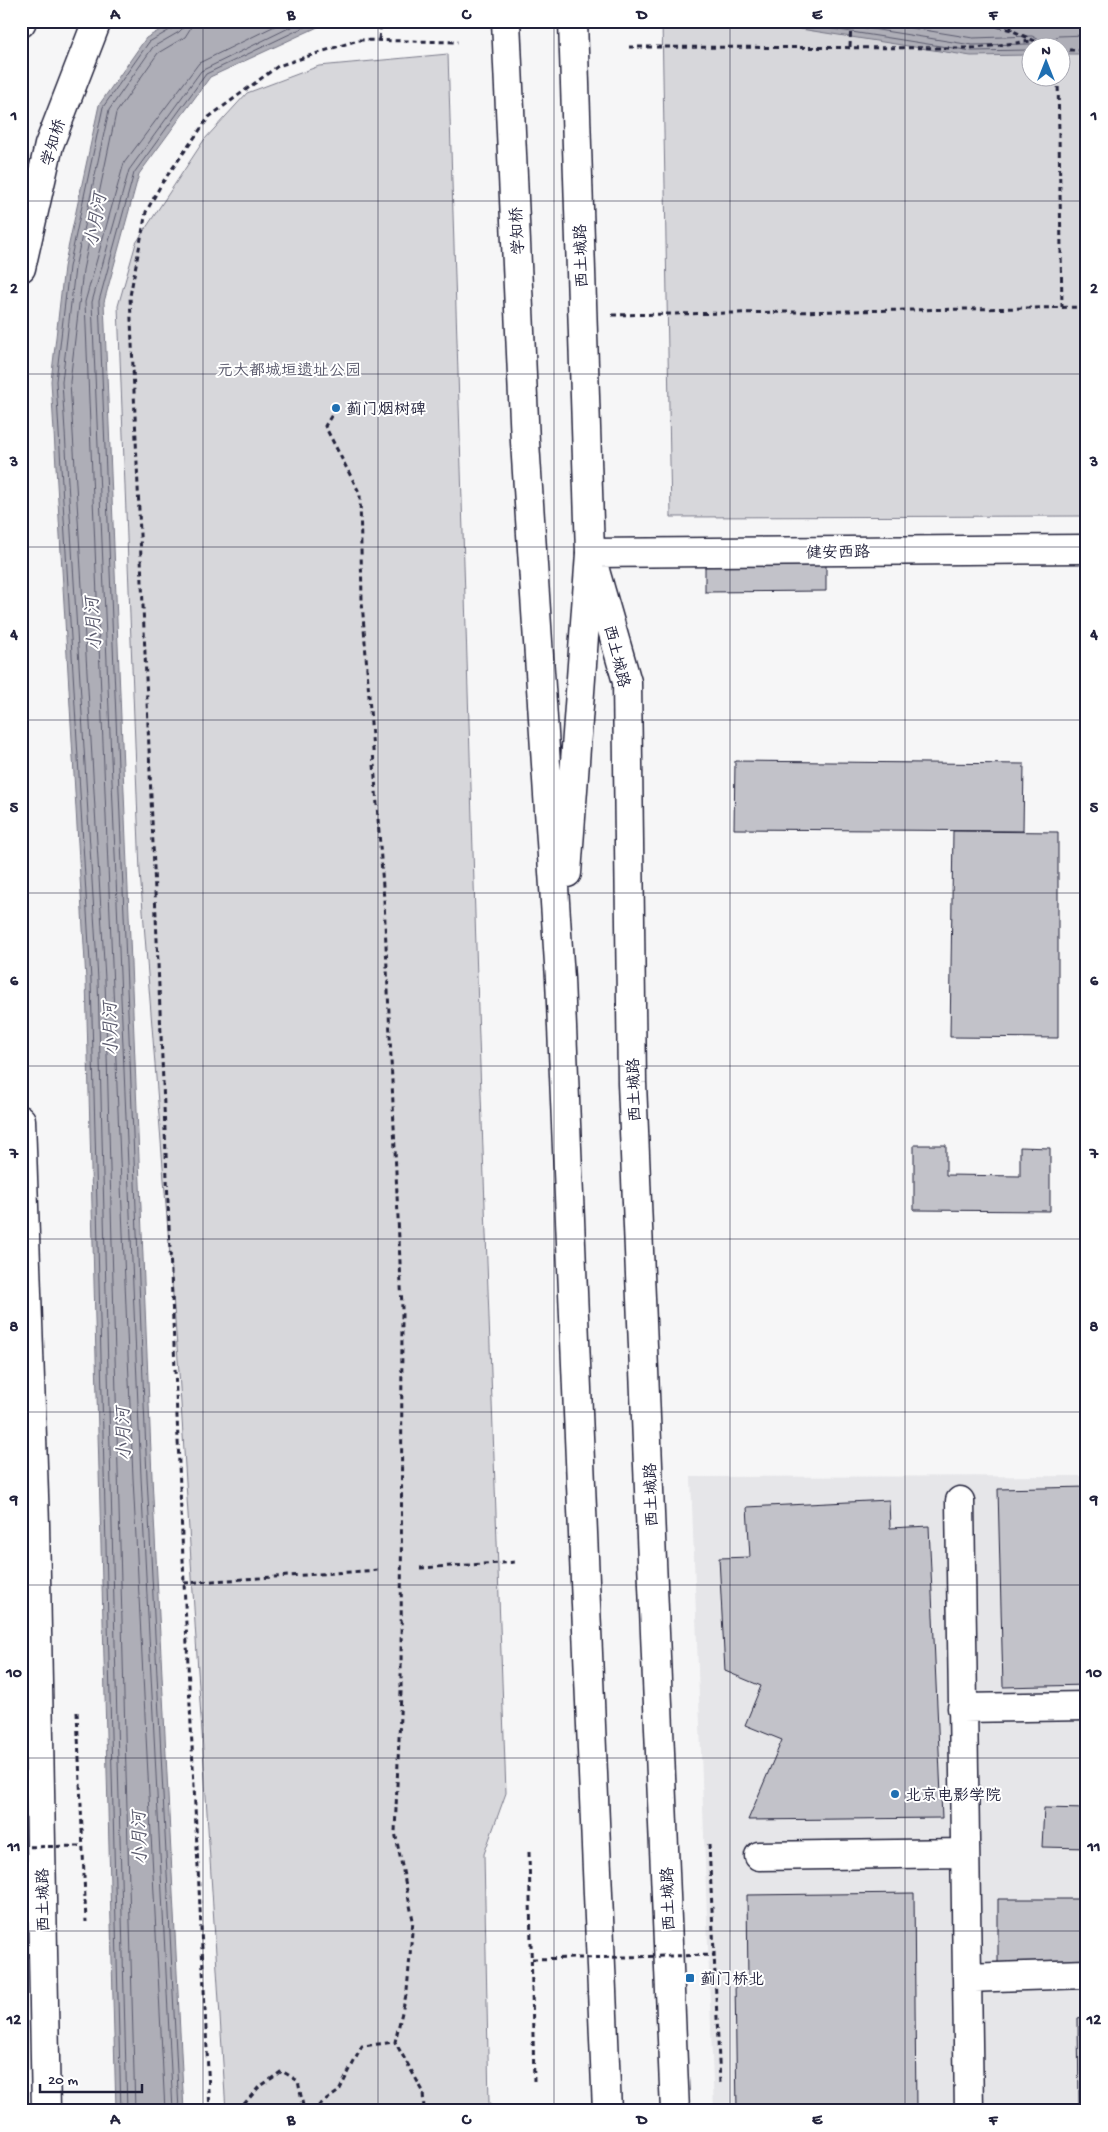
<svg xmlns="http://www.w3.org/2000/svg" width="1108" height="2132" font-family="'Gochi Hand','LXGW WenKai TC',sans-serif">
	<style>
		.built { fill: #e6e6e9 }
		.green { fill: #d7d7db; stroke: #7c7c8b; fill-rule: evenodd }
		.water { fill: #aeaeb7; stroke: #767685 }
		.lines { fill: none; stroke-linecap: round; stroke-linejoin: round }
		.shore { stroke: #5a5a6d; stroke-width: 1 }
		.building { fill: #c2c2c9; stroke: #22223b }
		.minor-casing { stroke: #22223b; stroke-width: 31 }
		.highway-casing { stroke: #22223b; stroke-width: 31 }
		.path { stroke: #22223b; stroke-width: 3; stroke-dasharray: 5 4; stroke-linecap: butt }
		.minor { stroke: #fff; stroke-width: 28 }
		.highway { stroke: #fff; stroke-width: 28 }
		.path-bridge { stroke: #22223b; stroke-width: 3; stroke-dasharray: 5 4; stroke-linecap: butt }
		.grid { fill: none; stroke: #22223b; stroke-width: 1; stroke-opacity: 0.55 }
		.poi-dot { fill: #1f6fb2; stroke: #fff; stroke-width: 2 }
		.labels { text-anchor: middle; stroke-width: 4; stroke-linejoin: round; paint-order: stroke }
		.street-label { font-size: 16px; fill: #22223b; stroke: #fff }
		.park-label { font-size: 16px; fill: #58586b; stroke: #fff }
		.poi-label { font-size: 16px; fill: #22223b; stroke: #fff; text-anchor: start }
		.water-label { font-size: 18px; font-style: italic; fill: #5a5a6d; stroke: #fff }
		.neatline { fill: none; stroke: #22223b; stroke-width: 2 }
		.grid-label { font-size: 16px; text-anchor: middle; font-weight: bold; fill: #22223b }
	</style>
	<rect width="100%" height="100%" fill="#f6f6f7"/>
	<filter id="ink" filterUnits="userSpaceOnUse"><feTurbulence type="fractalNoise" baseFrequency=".02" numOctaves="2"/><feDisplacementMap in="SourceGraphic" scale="10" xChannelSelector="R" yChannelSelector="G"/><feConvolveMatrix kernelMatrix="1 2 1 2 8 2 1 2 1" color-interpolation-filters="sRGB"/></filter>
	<g filter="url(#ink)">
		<path class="built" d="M1087 1476V2111H714L691 1477Z"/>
		<path class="green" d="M662 21H1087V516L671 517ZM1030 48H1060V78H1030Z
			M448 54 478 1010 506 1793 484 1854 489 2104 502 2111H226L179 1372 140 872 118 306 136 243 204 140 247 93 319 66Z"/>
		<path class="water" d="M176 21H337L322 25 210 77 139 174 104 302 152 1477 184 2111H116L86 980 51 381 64 267 99 105 146 38Z
			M750 21H1087V54H1061L1060 48H1030V55L971 56Z"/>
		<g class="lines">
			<path class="shore" d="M782 21 972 51 1030 50
				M822 21 972 45 1030 44 1038 48
				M869 21 973 38 1032 36 1045 43 1058 36 1087 35
				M121 2111 91 980 56 381 69 267 103 107 149 42 175 27 178 21
				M127 2111 98 980 62 382 75 268 109 110 153 47 179 32 183 28 184 21
				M135 2111 105 979 70 382 83 270 116 113 158 53 185 37 190 29 191 21
				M165 2111 133 1478 85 302 124 163 199 63 285 21
				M173 2111 141 1477 92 302 129 170 201 71 303 21
				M179 2111 147 1477 99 301 134 173 206 74 317 21"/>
		</g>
		<path class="building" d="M826 562V591L705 592V564Z
			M735 761 1024 764 1023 831 734 829Z
			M953 831 1058 832V1038L950 1037Z
			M914 1145H946V1175L1020 1176V1147L1050 1148V1211L914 1210Z
			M1087 1487V1685L1003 1687 998 1489Z
			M889 1500 890 1528 929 1526 942 1818 748 1820 782 1740 745 1725 761 1686 725 1671 719 1558 750 1557 747 1507Z
			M1044 1808 1087 1809V1848L1042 1847Z
			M914 1893 916 2111H737L735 1982H748L747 1895Z
			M998 1899H1087V1963L998 1965Z
			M1087 2016V2111H1079L1078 2018Z"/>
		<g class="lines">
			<defs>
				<path id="minor" d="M573 21 590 553 627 682 632 1083 675 2111
					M21 23 22 21
					M590 553 1087 549
					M960 1501 969 2111
					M962 1708 1087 1706
					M759 1856 964 1853
					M967 1978 1087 1974"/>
				<path id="highway" d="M506 21 525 442 560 979 607 2111
					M21 268 49 145 97 21
					M567 873 590 553
					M21 1120 35 1524 46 2111"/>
			</defs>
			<use href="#minor" class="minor-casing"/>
			<use href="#highway" class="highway-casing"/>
			<path class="path" d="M980 21 1011 30 1050 48
				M1011 30V21
				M379 39 381 21
				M629 47 976 48 1031 41
				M850 47 851 21
				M1060 50H1087
				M1058 78 1062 307
				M612 315 1087 307
				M336 408 325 426 360 494 362 601 384 900 402 1308 401 1692 395 1832 413 1920 407 1991 395 2042 423 2091 424 2111
				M420 1568 516 1562
				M184 1583 379 1570
				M77 1712 86 1922
				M709 1844 720 2083
				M529 1852 534 2081
				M210 2111 184 1583 130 296 146 212 162 183 209 117 278 66 358 40 458 42
				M238 2111 258 2088 282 2071 298 2081 304 2111
				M311 2111 339 2091 362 2046 395 2042"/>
			<use href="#minor" class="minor"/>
			<use href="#highway" class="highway"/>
			<path class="path-bridge" d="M21 1847 82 1846
				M532 1959 714 1955"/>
		</g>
	</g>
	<path class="grid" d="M203 21V2111M378 21V2111M554 21V2111M730 21V2111M905 21V2111M21 201H1087M21 374H1087M21 547H1087M21 720H1087M21 893H1087M21 1066H1087M21 1239H1087M21 1412H1087M21 1585H1087M21 1758H1087M21 1931H1087"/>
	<g class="poi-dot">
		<circle cx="336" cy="408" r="5"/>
		<circle cx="895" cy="1794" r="5"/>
		<rect x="685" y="1973" width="10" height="10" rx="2.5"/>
	</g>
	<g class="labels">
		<g class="street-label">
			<text transform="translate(52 142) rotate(-73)" y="6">学知桥</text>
			<text transform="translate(516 231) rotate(-93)" y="6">学知桥</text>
			<text transform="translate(580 256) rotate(-92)" y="6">西土城路</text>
			<text transform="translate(838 551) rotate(-1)" y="6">健安西路</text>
			<text transform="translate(618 656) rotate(76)" y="6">西土城路</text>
			<text transform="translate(633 1090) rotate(-92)" y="6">西土城路</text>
			<text transform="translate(650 1495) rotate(-92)" y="6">西土城路</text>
			<text transform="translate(667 1899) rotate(-92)" y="6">西土城路</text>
			<text transform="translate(42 1900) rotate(-91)" y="6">西土城路</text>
		</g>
		<g class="park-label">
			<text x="289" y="375">元大都城垣遗址公园</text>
		</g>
		<g class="poi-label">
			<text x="346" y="414">蓟门烟树碑</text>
			<text x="905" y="1800">北京电影学院</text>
			<text x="700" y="1984">蓟门桥北</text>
		</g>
		<g class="water-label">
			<text transform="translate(95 220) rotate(-80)" y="6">小月河</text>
			<text transform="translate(93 624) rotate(-94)" y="6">小月河</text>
			<text transform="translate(110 1029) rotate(-92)" y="6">小月河</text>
			<text transform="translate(123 1434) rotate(-92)" y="6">小月河</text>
			<text transform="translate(139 1838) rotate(-92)" y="6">小月河</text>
		</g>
	</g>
	<rect width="1108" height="2132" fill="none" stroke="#fff" stroke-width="55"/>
	<g transform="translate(1046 62)"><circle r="24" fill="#ffffff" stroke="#a7a7b1"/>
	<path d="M0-4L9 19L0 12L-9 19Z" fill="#1f6fb2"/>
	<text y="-8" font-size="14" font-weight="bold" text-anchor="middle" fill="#22223b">N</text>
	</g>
	<path d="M40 2084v8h102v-8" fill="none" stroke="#22223b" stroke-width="2.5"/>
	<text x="48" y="2084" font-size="15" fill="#22223b" stroke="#ffffff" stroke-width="4" paint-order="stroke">20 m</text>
	<rect x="28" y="28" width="1052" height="2076" class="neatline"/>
	<g class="grid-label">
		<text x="115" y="19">A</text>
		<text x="291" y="19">B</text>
		<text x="466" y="19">C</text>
		<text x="642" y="19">D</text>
		<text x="817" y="19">E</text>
		<text x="993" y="19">F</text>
		<text x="14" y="120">1</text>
		<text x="1094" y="120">1</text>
		<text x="14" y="293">2</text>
		<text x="1094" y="293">2</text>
		<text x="14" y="466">3</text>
		<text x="1094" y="466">3</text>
		<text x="14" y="639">4</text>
		<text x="1094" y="639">4</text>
		<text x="14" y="812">5</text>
		<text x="1094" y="812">5</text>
		<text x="14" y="985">6</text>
		<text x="1094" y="985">6</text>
		<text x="14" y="1158">7</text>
		<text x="1094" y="1158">7</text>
		<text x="14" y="1331">8</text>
		<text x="1094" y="1331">8</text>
		<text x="14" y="1504">9</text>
		<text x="1094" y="1504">9</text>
		<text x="14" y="1677">10</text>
		<text x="1094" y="1677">10</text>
		<text x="14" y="1851">11</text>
		<text x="1094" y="1851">11</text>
		<text x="14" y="2024">12</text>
		<text x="1094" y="2024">12</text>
		<text x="115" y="2124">A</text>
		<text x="291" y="2124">B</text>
		<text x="466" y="2124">C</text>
		<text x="642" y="2124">D</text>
		<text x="817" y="2124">E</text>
		<text x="993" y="2124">F</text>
	</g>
</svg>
